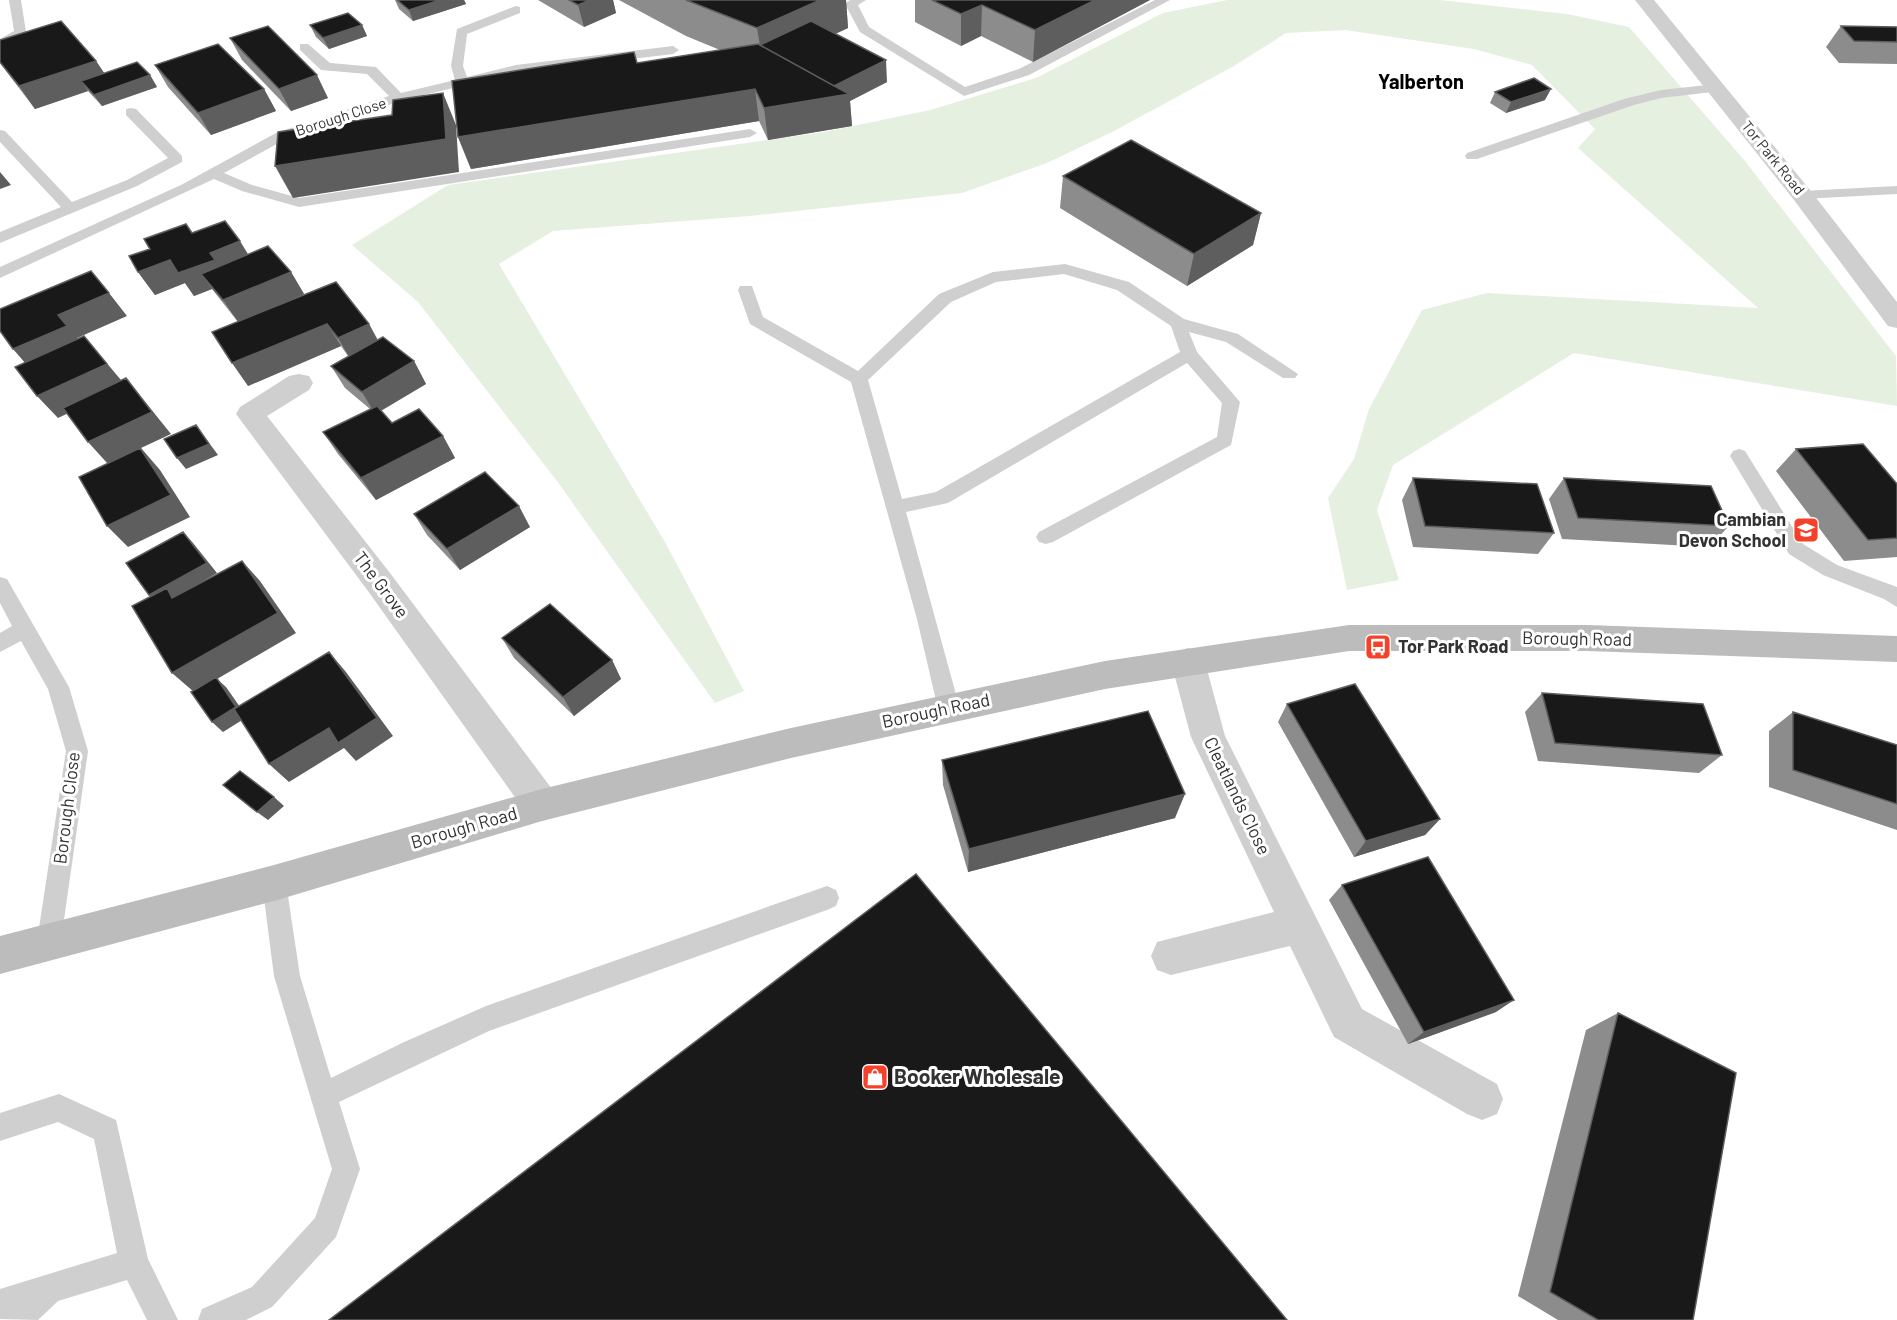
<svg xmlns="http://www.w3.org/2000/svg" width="1897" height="1320" font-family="Barlow,sans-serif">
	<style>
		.green { fill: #e6f0e0 }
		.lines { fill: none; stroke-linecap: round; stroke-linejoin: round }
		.service { fill: #cfcfcf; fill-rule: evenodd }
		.minor { fill: #cfcfcf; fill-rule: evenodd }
		.secondary { fill: #bcbcbc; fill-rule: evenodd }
		.wall { fill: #8c8c8c }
		.shaded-wall { fill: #5e5e5e }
		.building { fill: #191919; stroke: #5e5e5e; stroke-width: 1.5 }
		.labels { text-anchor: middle; stroke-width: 6; stroke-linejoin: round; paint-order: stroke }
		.far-street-label { font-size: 15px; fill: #323232; stroke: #fff }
		.poi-label { font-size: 18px; font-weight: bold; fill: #323232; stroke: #fff; text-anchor: end }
		.street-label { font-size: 18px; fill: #323232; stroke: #fff }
		.far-district-label { font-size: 20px; font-weight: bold; fill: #000; stroke: #fff }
		.near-poi-label { font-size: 21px; font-weight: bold; fill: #323232; stroke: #fff; text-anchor: start }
	</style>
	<rect width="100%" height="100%" fill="#fff"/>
	<path class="green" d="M1227 0H1440L1567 14 1629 27 1745 161 1896 356 1897 406 1574 353 1393 465 1377 510 1399 580 1347 590 1328 498 1354 459 1369 409 1422 310 1487 293 1758 308 1578 148 1595 129 1532 65 1474 49 1345 30 1286 33 1234 66 1114 131 1047 163 962 193 750 216 553 231 499 264 665 542 744 691 715 703 557 481 418 302 352 245 448 185 824 132 930 110 1036 78 1163 13Z"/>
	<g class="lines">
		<path class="service" d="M9 0H21L26 32 0 48V39L14 31Z
			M850 0H866L858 5 869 27 965 87 1019 69 1155 0H1170L1029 75 964 96 860 32 845 4Z
			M516 6 520 7V13L467 34 463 66 467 77 516 65 673 46 679 50 673 54 516 73 407 99 414 107 412 110H402L395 103 286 139 224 173 252 185 299 198 750 129 757 133 750 137 299 207 242 191 214 179 0 278V267L181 185 276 133 389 96 367 74 321 70 300 50V44H308L330 63 376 67 401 93 455 80 451 66 457 29Z
			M1716 84 1721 85V91L1661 98 1634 105 1477 159H1467L1465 156 1467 153 1624 99 1661 90Z
			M131 108 136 109 182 156V162L137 186 0 243V232L61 207 0 142V130L5 131 72 202 127 180 168 158 126 115V109Z
			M1897 186V194L1802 199 1795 195 1802 191Z
			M1065 264 1129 282 1184 319 1238 334 1298 374 1295 378H1283L1226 342 1189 332 1197 352 1240 402 1231 445 1053 542 1046 544 1039 542 1036 537 1039 532 1217 437 1222 403 1187 363 948 503 906 512 960 709 957 716 949 718 941 716 938 709 917 619 851 382 750 324 738 290 740 286H752L763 317 858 371 939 294 993 272ZM1064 274 1117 290 1171 326 1180 352 936 492 902 499 868 380 951 302 996 282Z
			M1739 449 1745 451 1803 544 1837 565 1897 587V607L1884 599 1823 575 1789 554 1730 456 1733 451Z
			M0 577 7 579 69 687 88 751 61 941 58 950 49 953 40 950 37 941 66 751 48 689 21 641 0 652V633L12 626 0 603Z
			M274 872 282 875 286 883 300 976 331 1078 402 1043 486 1006 827 886 836 890 839 898 836 906 827 910 489 1031 339 1102 360 1169 336 1237 272 1307 246 1320H198L202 1309 252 1287 315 1218 332 1169 274 976 262 883 266 875Z
			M59 1094 116 1120 148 1259 178 1320H147L127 1280 58 1301 38 1320 0 1319V1289L117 1253 94 1139 58 1122 0 1141V1113Z"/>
		<path class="minor" d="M1635 0H1654L1810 190 1897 302V328L1888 326 1794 200Z
			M299 374 309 376 313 383 309 390 267 416 390 573 555 793 560 805 555 817 542 821 529 817 368 591 236 414 240 407 289 376Z
			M1188 648 1200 652 1205 662 1225 736 1362 1009 1497 1084 1503 1099 1497 1114 1482 1120 1467 1114 1334 1037 1290 946 1171 975 1157 970 1151 956 1157 942 1274 912 1191 737 1171 662 1176 652Z"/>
		<path class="secondary" d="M1349 625H1587L1897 636V662L1587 651H1349L1105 689 791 758 542 821 274 901 0 974V936L274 865 542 789 791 728 1105 661Z"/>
	</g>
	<path class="wall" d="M395 0H464L466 4 413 21 399 9Z
		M538 0H613L616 13 584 27Z
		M619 0H846L848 28 835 34 887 82 850 101 852 126 768 140 759 121 471 169 458 137 637 63 720 50 686 36Z
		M915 0H1150L1033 62 981 36 961 46 915 22Z
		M310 25H362L367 36 329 49 316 37Z
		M1841 26 1897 27V64L1839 63 1826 47Z
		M230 38 328 98 291 111 242 60Z
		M0 40 96 61 104 73 150 75 157 87 102 106 88 91 35 109 0 63Z
		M155 65 264 89 276 111 211 135 168 87Z
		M1495 92 1545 100 1506 113 1490 103Z
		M1063 176 1261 213 1253 245 1187 286 1060 208Z
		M248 255 291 272 304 294 280 305 369 324 378 340 414 361 426 384 381 411 392 423 443 436 455 458 376 500 338 454 323 432 370 409 345 388 331 366 348 356 341 346 248 386 238 322 212 289 194 296 185 283 155 295 138 272Z
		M1796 449 1897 484V557L1844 561 1776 471Z
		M1413 478 1554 533 1538 554 1413 547 1402 500Z
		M1564 478 1729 526 1709 547 1562 539 1549 499Z
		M414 514 530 527 460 570 427 535Z
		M502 638 612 660 621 679 574 716 514 658Z
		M1542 693 1722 755 1699 773 1538 761 1525 712Z
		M1287 704 1440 819 1425 835 1354 857 1278 722Z
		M1793 712 1897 745V830L1769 787V731Z
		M942 760 1175 818 968 872 943 785Z
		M1342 885 1496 1012 1408 1044 1329 900Z
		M1618 1013 1693 1320H1558L1518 1296 1586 1030Z"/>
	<path class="shaded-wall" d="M440 0H464L466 4 413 21 409 10Z
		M590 0H613L616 13 584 27 578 5Z
		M820 0H846L848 28 783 58 760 46 757 28Z
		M1095 0H1150L1033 62 1035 30Z
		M982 5 981 36 961 46V14Z
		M362 25 367 36 329 49 323 38Z
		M886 60 887 82 850 101 852 126 768 140 764 108 833 86Z
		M96 61 111 83 81 81 88 91 35 109 19 86Z
		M150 75 157 87 102 106 94 95Z
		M317 75 328 98 291 111 279 89Z
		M264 89 276 111 211 135 198 113Z
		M755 89 759 121 471 169 458 137Z
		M1551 89 1545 100 1506 113 1511 102Z
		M443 93 456 125 459 172 293 198 275 166Z
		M0 172 11 185 0 189Z
		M1261 213 1253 245 1187 286 1194 254Z
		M240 241 254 264 201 274 212 289 194 296 185 283 155 295 138 272 170 260 210 253Z
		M291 272 304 294 239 323 223 300Z
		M109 293 127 316 77 338 86 349 33 372 13 349 58 315Z
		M327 324 341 346 248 386 232 363Z
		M369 324 381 347 351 360 338 338Z
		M84 336 126 386 58 418 37 396Z
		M414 361 426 384 375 414 362 392Z
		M126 378 171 434 141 448 160 470 190 517 128 547 107 526 108 464 88 442Z
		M196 425 218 455 186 469 177 458Z
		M443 436 455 458 376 500 361 478Z
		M519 506 530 527 460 570 447 549Z
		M183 532 193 543 217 573 160 606 149 595Z
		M242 561 260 581 296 633 217 679 226 687 247 717 223 732 212 722 194 692 172 673Z
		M329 652 346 672 393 736 356 761 344 748 289 782 269 764 329 728Z
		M612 660 621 679 574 716 563 697Z
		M1185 794 1175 818 968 872 969 849Z
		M274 797 284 806 268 820 257 812Z
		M1440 819 1425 835 1354 857 1366 841Z
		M1514 1000 1496 1012 1408 1044 1424 1032Z"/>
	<path class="building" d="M397 0H440L409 10Z
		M569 0H590L578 5Z
		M686 0H820L757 28Z
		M932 0H1095L1035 30 982 5 961 14Z
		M348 13 362 25 323 38 310 25Z
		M61 21 96 61 19 86 0 62V40Z
		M811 21 886 60 834 86 760 45Z
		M268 26 317 75 279 89 230 38Z
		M1841 26 1897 27V42L1854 41Z
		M218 44 264 89 198 113 155 65Z
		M758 44 849 94 764 108 755 89 458 137 452 81 634 52 637 63Z
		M137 62 150 75 94 95 81 81Z
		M1534 78 1551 89 1511 102 1495 92Z
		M443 93 446 139 275 166 278 132 392 115 393 100Z
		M1131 140 1261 213 1194 254 1063 176Z
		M225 221 240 241 210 253 215 260 178 273 170 260 138 272 129 256 150 249 144 239 186 224 192 233Z
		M268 246 291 272 223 300 201 274Z
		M91 271 109 293 58 315 67 326 13 349 0 331V309Z
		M336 282 369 324 338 338 327 324 232 363 212 332Z
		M84 336 107 364 37 396 15 367Z
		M383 337 414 361 362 392 331 366Z
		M126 378 152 412 88 442 63 408Z
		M377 406 392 423 419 409 443 436 361 478 323 432Z
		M196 425 209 444 177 458 164 439Z
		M1863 444 1897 484V538L1868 540 1796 449Z
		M140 448 171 495 107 526 79 477Z
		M485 472 519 506 447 549 414 514Z
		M1413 478 1537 484 1554 533 1425 526Z
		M1564 478 1711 486 1729 526 1578 518Z
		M183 532 207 563 149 595 126 563Z
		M242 561 278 613 172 673 132 606 167 588 172 598Z
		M550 604 612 660 563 697 502 638Z
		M329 652 377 718 338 743 329 728 269 764 234 709Z
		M216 677 236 707 212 722 191 692Z
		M1355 684 1440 819 1366 841 1287 704Z
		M1542 693 1703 704 1722 755 1555 743Z
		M1148 711 1185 794 969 849 942 760Z
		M1793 712 1897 745V804L1793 770Z
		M240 771 274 797 257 812 223 785Z
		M1428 857 1514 1000 1424 1032 1342 885Z
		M916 874 1287 1320H329Z
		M1618 1013 1736 1073 1693 1320H1598L1550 1292Z"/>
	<defs>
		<symbol id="school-square" viewBox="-11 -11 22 22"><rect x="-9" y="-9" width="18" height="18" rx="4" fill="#f54129" stroke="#fff"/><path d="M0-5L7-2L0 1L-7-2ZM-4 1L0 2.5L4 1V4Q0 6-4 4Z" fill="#fff"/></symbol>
		<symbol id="bus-square" viewBox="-11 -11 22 22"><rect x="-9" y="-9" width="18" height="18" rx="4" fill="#f54129" stroke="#fff"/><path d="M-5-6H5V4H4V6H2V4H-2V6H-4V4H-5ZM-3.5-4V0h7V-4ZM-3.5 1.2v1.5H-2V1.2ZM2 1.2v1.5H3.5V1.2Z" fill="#fff"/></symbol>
		<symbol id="shop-square" viewBox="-11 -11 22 22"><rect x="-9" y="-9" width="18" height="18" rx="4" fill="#f54129" stroke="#fff"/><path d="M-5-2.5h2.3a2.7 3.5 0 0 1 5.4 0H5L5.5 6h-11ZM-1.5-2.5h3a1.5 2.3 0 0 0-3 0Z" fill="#fff"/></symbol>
	</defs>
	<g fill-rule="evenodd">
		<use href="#school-square" x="1791" y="515" width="30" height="30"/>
		<use href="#bus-square" x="1363" y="632" width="30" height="30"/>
		<use href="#shop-square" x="860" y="1062" width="30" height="30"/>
	</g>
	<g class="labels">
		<g class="far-street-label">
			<text transform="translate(341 117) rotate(-18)" y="5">Borough Close</text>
			<text transform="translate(1773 158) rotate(51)" y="5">Tor Park Road</text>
		</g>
		<g class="poi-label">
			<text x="1786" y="526">Cambian<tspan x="1786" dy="21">Devon School</tspan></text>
			<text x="1398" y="653" text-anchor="start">Tor Park Road</text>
		</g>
		<g class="street-label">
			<text transform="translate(381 585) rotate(53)" y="6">The Grove</text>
			<text transform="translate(1577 639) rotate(1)" y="6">Borough Road</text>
			<text transform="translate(936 711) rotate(-12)" y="6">Borough Road</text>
			<text transform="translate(1237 796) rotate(64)" y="6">Cleatlands Close</text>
			<text transform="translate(67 808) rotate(-83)" y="6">Borough Close</text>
			<text transform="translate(464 828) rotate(-16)" y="6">Borough Road</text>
		</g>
		<g class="far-district-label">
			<text x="1421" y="89">Yalberton</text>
		</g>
		<g class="near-poi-label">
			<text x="894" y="1084">Booker Wholesale</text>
		</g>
	</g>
</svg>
